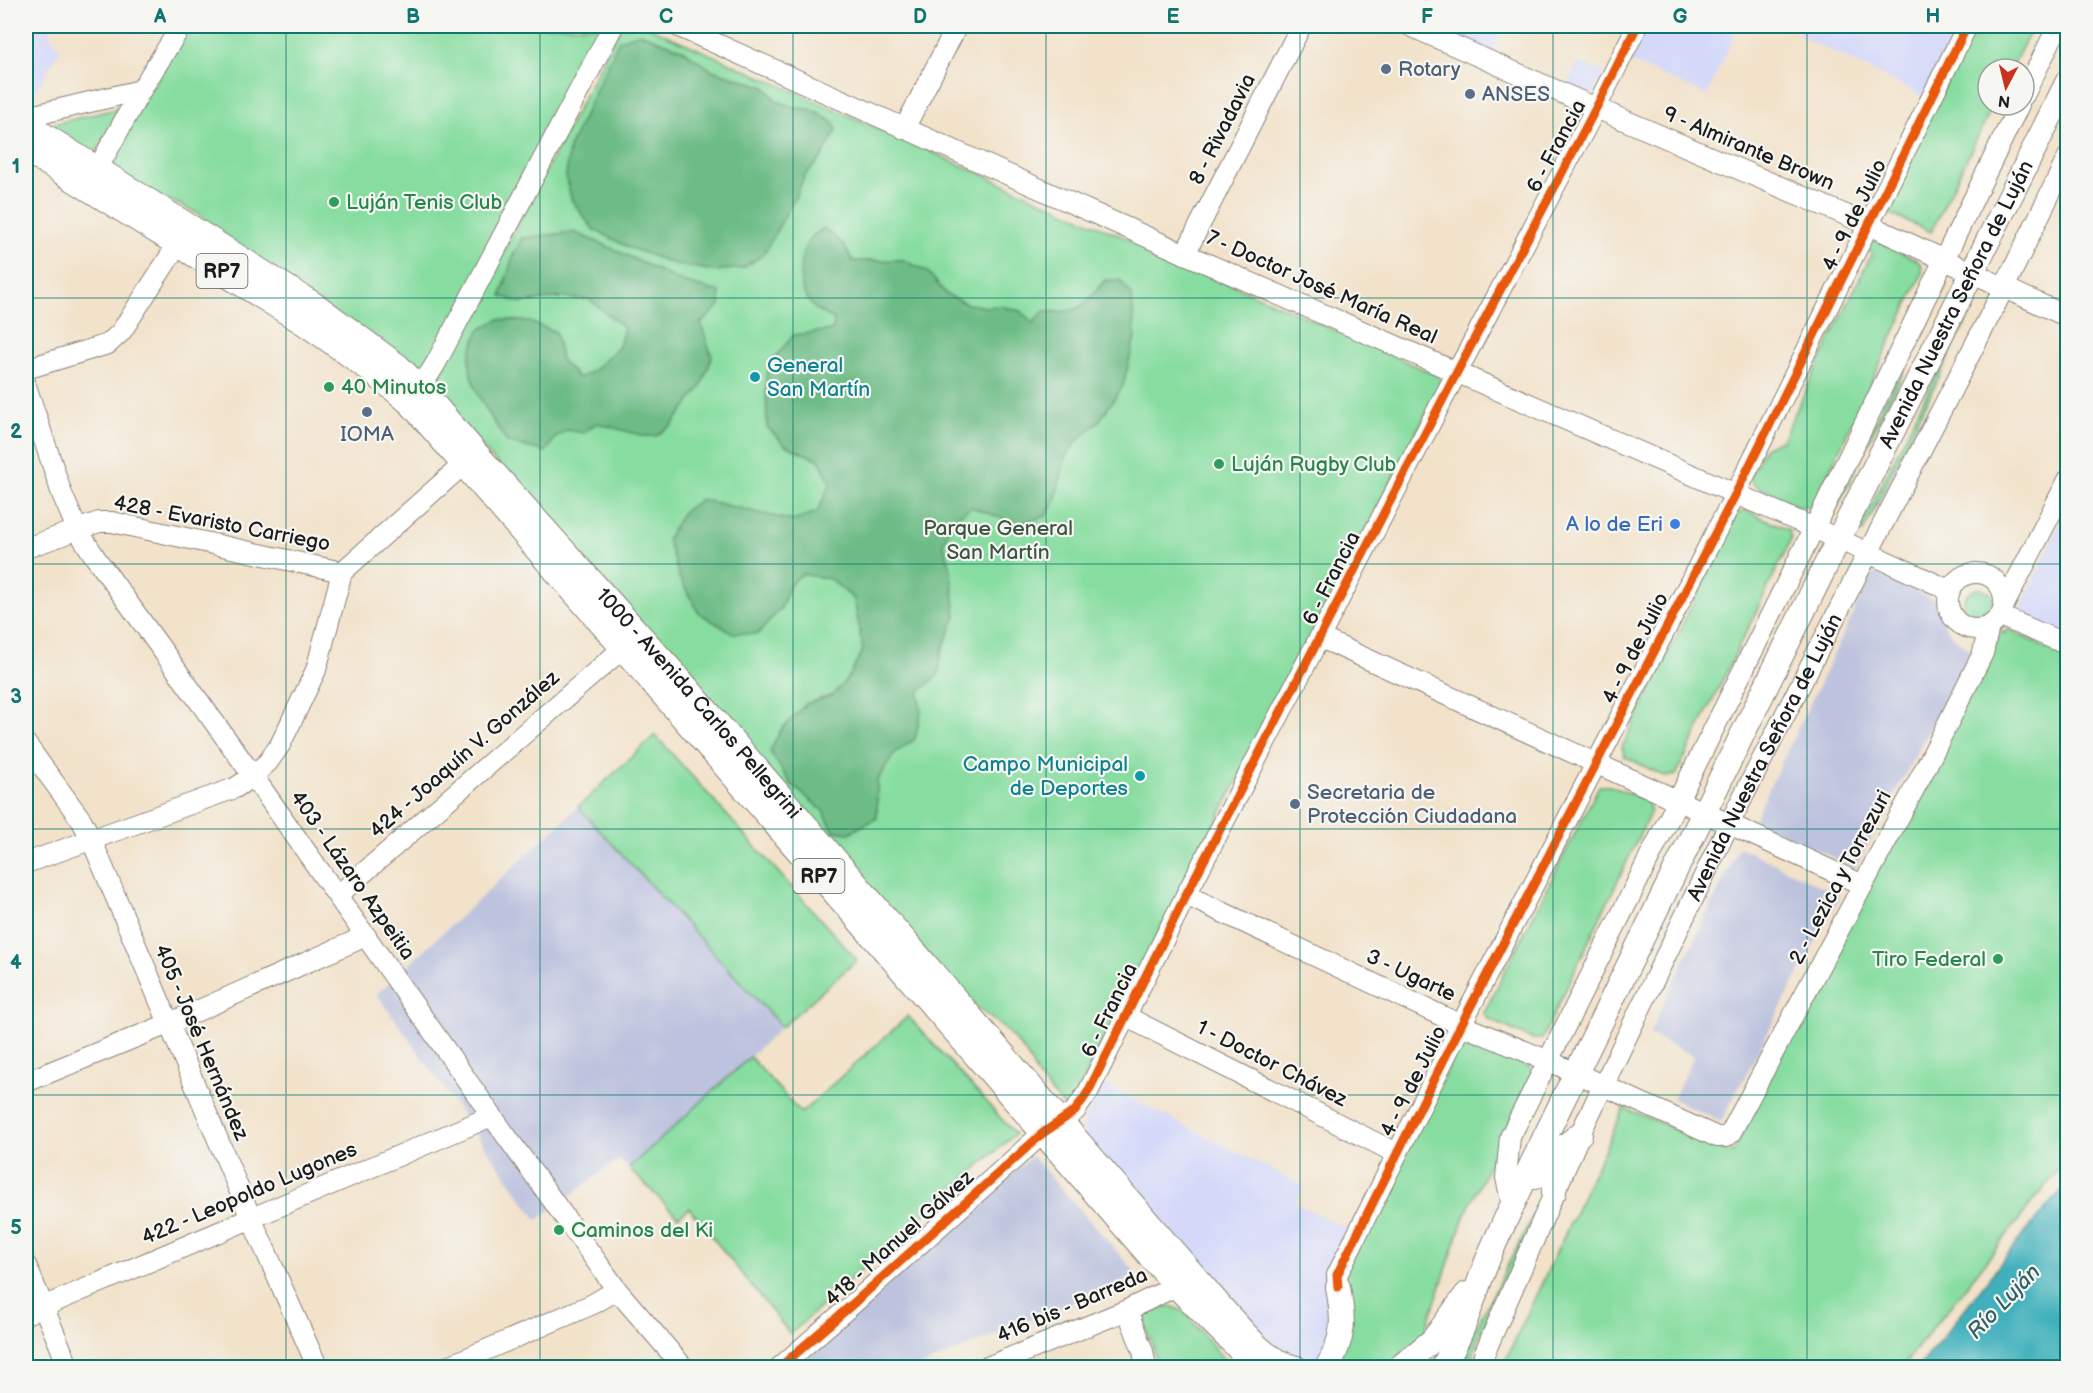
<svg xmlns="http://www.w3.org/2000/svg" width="2093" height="1393" font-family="'Balsamiq Sans',sans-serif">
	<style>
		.built { fill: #d4d8f9 }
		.industrial { fill: #bdc3de }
		.green { fill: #87dda0; stroke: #527c5e; stroke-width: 1.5 }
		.forest { fill: #6dbc86; stroke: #446c51; stroke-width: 1.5 }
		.water { fill: #41b0bc; stroke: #2e666c; stroke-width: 1.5 }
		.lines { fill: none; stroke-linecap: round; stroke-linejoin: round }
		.minor-casing { stroke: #877f73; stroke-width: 22 }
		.major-casing { stroke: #877f73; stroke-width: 26 }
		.minor { stroke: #fff; stroke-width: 20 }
		.major { stroke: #fff; stroke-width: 24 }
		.cycleway-casing { stroke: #f6f6f2; stroke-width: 13 }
		.cycleway { stroke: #e8590c; stroke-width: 9 }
		.grid { fill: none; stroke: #0f766e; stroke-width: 1.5; stroke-opacity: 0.55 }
		.service-dot { fill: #5c6f8a; stroke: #f6f6f2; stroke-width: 2 }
		.leisure-dot { fill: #2e9e5b; stroke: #f6f6f2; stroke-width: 2 }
		.culture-dot { fill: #0f9aa8; stroke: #f6f6f2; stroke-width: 2 }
		.shop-dot { fill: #3f7fe0; stroke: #f6f6f2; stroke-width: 2 }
		.labels { text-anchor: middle; stroke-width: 4.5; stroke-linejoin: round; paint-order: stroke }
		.shield { fill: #f6f6f2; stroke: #5d5d5c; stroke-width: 1.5 }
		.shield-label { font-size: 20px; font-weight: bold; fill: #1c1c1c }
		.service-label { font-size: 21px; fill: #4e5e75; stroke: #f6f6f2; text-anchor: start }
		.street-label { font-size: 21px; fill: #1c1c1c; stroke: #f6f6f2 }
		.leisure-label { font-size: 21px; fill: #27864d; stroke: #f6f6f2; text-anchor: start }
		.culture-label { font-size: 21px; fill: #0d838f; stroke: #f6f6f2; text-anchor: start }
		.shop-label { font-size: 21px; fill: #366cbe; stroke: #f6f6f2; text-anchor: end }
		.park-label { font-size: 21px; fill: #3c5644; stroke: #f6f6f2 }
		.water-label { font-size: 22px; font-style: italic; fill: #2d5f64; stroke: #f6f6f2 }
		.neatline { fill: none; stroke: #0f766e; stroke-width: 2 }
		.grid-label { font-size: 20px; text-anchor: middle; font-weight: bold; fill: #0f766e }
	</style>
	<rect width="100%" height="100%" fill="#f6f6f2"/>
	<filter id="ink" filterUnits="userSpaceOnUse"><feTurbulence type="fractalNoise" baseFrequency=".0167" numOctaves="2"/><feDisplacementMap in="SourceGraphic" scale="12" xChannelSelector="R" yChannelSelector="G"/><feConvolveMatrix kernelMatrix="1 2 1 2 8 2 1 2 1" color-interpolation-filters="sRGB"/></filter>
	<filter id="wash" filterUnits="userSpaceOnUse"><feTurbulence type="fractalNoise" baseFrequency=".008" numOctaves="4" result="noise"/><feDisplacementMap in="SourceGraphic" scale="24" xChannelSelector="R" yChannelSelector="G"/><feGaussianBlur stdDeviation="1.35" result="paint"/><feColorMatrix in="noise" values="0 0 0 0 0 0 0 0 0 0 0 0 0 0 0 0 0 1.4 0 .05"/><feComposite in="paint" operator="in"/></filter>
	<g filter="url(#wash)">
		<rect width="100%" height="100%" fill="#f2e2ca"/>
		<path class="built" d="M26 26H53L48 34 61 49 26 107Z
			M1456 26H1504L1491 54 1451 36Z
			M1647 26H1738L1707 95 1628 61Z
			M1802 26H1960L1925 97 1798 35Z
			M1578 62 1604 73 1593 95 1587 96 1566 88Z
			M2067 509V637L2025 617 2021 607Z
			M1103 1084 1304 1186 1295 1203 1349 1230 1325 1275 1324 1282 1333 1320 1326 1350 1318 1357 1301 1362 1282 1358 1084 1135 1083 1127 1085 1117Z"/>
		<path class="industrial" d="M1873 572 1934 600 1941 608 1945 626 1953 637 1971 651 1855 868 1754 820Z
			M578 807 782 1027 629 1168 619 1159 537 1220 377 994Z
			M1739 847 1840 895 1721 1122 1673 1099 1694 1056 1649 1034Z
			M1032 1156 1134 1271 1133 1277 919 1367 794 1368Z"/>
		<path class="green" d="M191 26H608L429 368 419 374 237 245 197 213 178 204 149 194 110 169 116 143Z
			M621 26H646L1436 375 1442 382 1068 1111 1039 1078 1025 1052 1007 1031 967 999 434 392 436 382Z
			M1974 26H2033L2011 69H1988V105H1993L1931 232 1884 211Z
			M125 107 92 157 44 126Z
			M1872 239 1917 260 1922 266V274L1813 506 1799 507 1754 485 1750 477 1765 447 1782 440 1872 253 1863 247Z
			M1943 283 1946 285 1833 515 1829 514Z
			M1973 300 1976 302 1863 532 1859 530Z
			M1745 510 1789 530 1791 540 1676 775 1666 777 1625 757 1622 747 1737 514Z
			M1963 605a16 16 0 1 1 32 0a16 16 0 1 1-32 0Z
			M2008 629 2067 659V1159L1902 1367 1502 1368 1624 1108 1733 1153 1859 897 1976 673 2002 630 2004 634Z
			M655 735 857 960 782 1027 578 807Z
			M1599 786H1610L1646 800 1651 811 1542 1039H1532L1488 1019 1484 1013Z
			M908 1016 1015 1134 790 1334 689 1208 678 1217 629 1168 750 1057 801 1113Z
			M1468 1044 1480 1046 1531 1068 1533 1072 1531 1077 1464 1217 1425 1332 1388 1367H1356L1336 1363 1344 1271 1459 1047Z
			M1549 1190 1478 1338 1469 1367 1454 1368 1465 1349 1537 1208Z
			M1171 1306 1183 1311 1188 1316 1230 1367H1157C1156 1361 1155 1354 1153 1347 1149 1334 1140 1327 1147 1313Z"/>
		<path class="forest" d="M640 33 681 49 712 70 765 87 777 101 796 108 810 109 833 122 837 130 822 157 805 175 796 196 763 255 743 268 715 271 674 264 628 247 593 229 572 201 566 177 569 148 619 40Z
			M824 228 843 244 853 261 904 260 928 272 946 294 967 304 987 307 1000 306 1020 311 1033 323 1044 311C1080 315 1083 306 1105 280H1120L1132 295 1135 337 1123 386 1099 421 1079 439 1065 457 1056 498 1046 516 1018 524 971 507 954 519 943 543 950 565 956 616 942 650 938 675 919 692 921 712 915 739 895 753 877 781V818L849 833 834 831 823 811 791 784 770 752 780 731 806 704 833 695 850 675 863 650 854 599 830 579 802 574 790 585 781 608 758 634 732 633 699 613 680 579 667 539 683 512 701 499 793 521 817 512 831 483 819 460 785 445 767 427 766 377 771 362 794 335 833 330 834 319C826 315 815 311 810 303 796 286 798 257 809 240 813 235 819 231 824 228Z
			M573 232 605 245 682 282 720 292V305L701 324 712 357 701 387 672 425 656 436H644L597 423 583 433 567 430 556 437 546 452 507 442C493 420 466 384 470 357 471 348 476 338 479 330L499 319 530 322 556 332 561 360 579 378 594 370 619 347 624 328 589 299 556 298 521 303 501 296 513 256 522 238Z"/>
		<path class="water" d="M2067 1184V1367H1919L2026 1231Z"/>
	</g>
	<g filter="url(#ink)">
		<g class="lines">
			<defs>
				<g id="minor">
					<path d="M677 26 1185 254 1814 528 1949 590"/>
					<path d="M1410 26 1596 108 1869 225 2068 317"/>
					<path d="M2024 95 2058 26"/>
					<path d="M26 117 141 90"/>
					<path d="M904 129 957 26"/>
					<path d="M97 170 141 90 181 26"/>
					<path d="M1185 254 1301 26"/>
					<path d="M26 369 108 344 121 332 178 244"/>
					<path d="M26 386 62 494 77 529 95 557 253 776 492 1116 617 1290 684 1368"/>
					<path d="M414 399 436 363 613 26"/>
					<path d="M26 548 99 522H112L342 572"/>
					<circle cx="1976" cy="601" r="28"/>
					<path d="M2004 605 2068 480"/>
					<path d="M2000 616 2068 645"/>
					<path d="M1321 638 1863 885"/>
					<path d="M26 744 82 821 92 841 251 1218 318 1368"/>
					<path d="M26 863 235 788 253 776 268 762 280 745 305 693 316 670 342 572 474 455"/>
					<path d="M338 895 622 649"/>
					<path d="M1186 895 1461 1025 1549 1061 1717 1137H1726L1730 1134 1928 763 1983 653 1989 626"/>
					<path d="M1125 1016 1396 1153"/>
					<path d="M26 1082 168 1024 366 936"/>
					<path d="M1512 1205 1506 1178 1510 1137 1814 528 2019 105"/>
					<path d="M26 1265 69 1368"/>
					<path d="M1338 1287 1337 1275 1461 1025 1735 495 1967 26"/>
					<path d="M1127 1310 1143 1351 1146 1368"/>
					<path d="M26 1314 492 1116"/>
					<path d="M444 1368 593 1304 617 1290"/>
					<path d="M779 1368 855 1302 1043 1133 1075 1111 1088 1092 1186 895 1457 372 1596 108 1637 26"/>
					<path d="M985 1368 1127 1310 1176 1286"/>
					<path id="s1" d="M1480 1368 1485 1352 1580 1134 1729 824 2004 288 2068 157"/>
				</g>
				<g id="major">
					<path id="s2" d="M26 124 318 307 398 366 421 389 476 453 683 683 1228 1315C1249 1337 1265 1361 1296 1368"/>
					<path d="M26 150 304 323C341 348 377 374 411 404L1043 1133 1176 1286 1239 1349 1251 1368"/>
					<path d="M1553 1150 1554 1192"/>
					<path d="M1534 1177 1553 1156 1580 1134"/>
					<path d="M1327 1368C1345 1336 1344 1322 1338 1287"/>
					<path d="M1399 1368 1433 1340 1467 1294"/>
					<path id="s3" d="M1442 1368C1466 1331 1475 1288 1492 1249 1532 1161 1575 1076 1617 989 1765 685 1916 383 2068 81"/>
				</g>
			</defs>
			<use href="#minor" class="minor-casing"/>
			<use href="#major" class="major-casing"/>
			<use href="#minor" class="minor"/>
			<use href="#major" class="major"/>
			<defs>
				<path id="cycleway" d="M1338 1287 1337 1275 1461 1025 1735 495 1967 26
					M779 1368 855 1302 1043 1133 1075 1111 1088 1092 1186 895 1457 372 1596 108 1637 26"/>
			</defs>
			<use href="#cycleway" class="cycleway-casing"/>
			<use href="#cycleway" class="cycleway"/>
		</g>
	</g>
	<path class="grid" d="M286 26V1368M540 26V1368M793 26V1368M1046 26V1368M1300 26V1368M1553 26V1368M1807 26V1368M26 298H2068M26 564H2068M26 829H2068M26 1095H2068"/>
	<g class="service-dot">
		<circle cx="1386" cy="69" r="6"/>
		<circle cx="1470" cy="94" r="6"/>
		<circle cx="367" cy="412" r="6"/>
		<circle cx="1295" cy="804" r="6"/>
	</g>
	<g class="leisure-dot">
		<circle cx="334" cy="202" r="6"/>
		<circle cx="329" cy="387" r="6"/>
		<circle cx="1219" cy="464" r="6"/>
		<circle cx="1998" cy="959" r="6"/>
		<circle cx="559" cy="1230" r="6"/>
	</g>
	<g class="culture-dot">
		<circle cx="755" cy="377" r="6"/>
		<circle cx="1140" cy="776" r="6"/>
	</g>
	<circle class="shop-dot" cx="1675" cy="524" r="6"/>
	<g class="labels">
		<g class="shield">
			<rect x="196.5" y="254" width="51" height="34" rx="4.5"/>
			<rect x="793.5" y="859" width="51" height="34" rx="4.5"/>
		</g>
		<g class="shield-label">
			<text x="222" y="278">RP7</text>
			<text x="819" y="883">RP7</text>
		</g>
		<g class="service-label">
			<text x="1398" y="76">Rotary</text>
			<text x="1482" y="101">ANSES</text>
			<text x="367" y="441" text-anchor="middle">IOMA</text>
			<text x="1307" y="799">Secretaria de<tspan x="1307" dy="24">Protección Ciudadana</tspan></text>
		</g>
		<g class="street-label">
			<text transform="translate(1222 129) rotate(-63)" y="7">8 - Rivadavia</text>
			<text transform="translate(1556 146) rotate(-62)" y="7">6 - Francia</text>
			<text transform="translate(1749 148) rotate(23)" y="7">9 - Almirante Brown</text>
			<text transform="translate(1854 215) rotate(-64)" y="7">4 - 9 de Julio</text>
			<text transform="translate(1322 287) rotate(24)" y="7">7 - Doctor José María Real</text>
			<text dy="7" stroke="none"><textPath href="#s3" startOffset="1182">Avenida Nuestra Señora de Luján</textPath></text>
			<text transform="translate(222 523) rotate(11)" y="7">428 - Evaristo Carriego</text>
			<text transform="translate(1331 578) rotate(-63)" y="7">6 - Francia</text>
			<text transform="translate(1635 648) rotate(-63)" y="7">4 - 9 de Julio</text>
			<text dy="7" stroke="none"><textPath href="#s2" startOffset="896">1000 - Avenida Carlos Pellegrini</textPath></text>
			<text transform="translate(464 754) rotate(-41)" y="7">424 - Joaquín V. González</text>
			<text dy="7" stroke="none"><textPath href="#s1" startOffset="674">Avenida Nuestra Señora de Luján</textPath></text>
			<text transform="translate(353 875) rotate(55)" y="7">403 - Lázaro Azpeitia</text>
			<text transform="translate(1840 877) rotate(-62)" y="7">2 - Lezica y Torrezuri</text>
			<text transform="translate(1411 975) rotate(25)" y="7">3 - Ugarte</text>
			<text transform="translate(1109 1010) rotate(-64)" y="7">6 - Francia</text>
			<text transform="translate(202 1042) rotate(67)" y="7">405 - José Hernández</text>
			<text transform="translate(1272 1063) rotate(27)" y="7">1 - Doctor Chávez</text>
			<text transform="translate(1413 1081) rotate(-63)" y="7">4 - 9 de Julio</text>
			<text transform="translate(249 1193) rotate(-23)" y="7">422 - Leopoldo Lugones</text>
			<text transform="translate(899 1238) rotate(-42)" y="7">418 - Manuel Gálvez</text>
			<text transform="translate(1072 1305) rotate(-23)" y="7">416 bis - Barreda</text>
		</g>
		<g class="leisure-label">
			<text x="346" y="209">Luján Tenis Club</text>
			<text x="341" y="394">40 Minutos</text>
			<text x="1231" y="471">Luján Rugby Club</text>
			<text x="1986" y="966" text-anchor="end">Tiro Federal</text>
			<text x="571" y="1237">Caminos del Ki</text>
		</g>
		<g class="culture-label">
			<text x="767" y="372">General<tspan x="767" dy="24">San Martín</tspan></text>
			<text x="1128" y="771" text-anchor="end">Campo Municipal<tspan x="1128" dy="24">de Deportes</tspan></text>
		</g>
		<g class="shop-label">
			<text x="1663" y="531">A lo de Eri</text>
		</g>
		<g class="park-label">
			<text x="998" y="535">Parque General<tspan x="998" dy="24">San Martín</tspan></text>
		</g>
		<g class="water-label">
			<text transform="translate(2003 1301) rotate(-46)" y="8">Río Luján</text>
		</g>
	</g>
	<rect width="2093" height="1393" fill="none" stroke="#f6f6f2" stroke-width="66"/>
	<g transform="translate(2006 87) rotate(187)"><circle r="28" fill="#f6f6f2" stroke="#9f9f9c" stroke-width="1.5"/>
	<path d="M0-4.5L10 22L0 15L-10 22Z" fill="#c8321e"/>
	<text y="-9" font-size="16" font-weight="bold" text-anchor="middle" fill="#1c1c1c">N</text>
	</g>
	<rect x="33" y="33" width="2027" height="1327" class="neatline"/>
	<g class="grid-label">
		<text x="160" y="23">A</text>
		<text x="413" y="23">B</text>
		<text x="666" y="23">C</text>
		<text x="920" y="23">D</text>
		<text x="1173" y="23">E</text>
		<text x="1427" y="23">F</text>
		<text x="1680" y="23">G</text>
		<text x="1933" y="23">H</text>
		<text x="16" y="173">1</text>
		<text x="16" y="438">2</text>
		<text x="16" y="703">3</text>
		<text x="16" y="969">4</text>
		<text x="16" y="1234">5</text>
	</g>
</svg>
